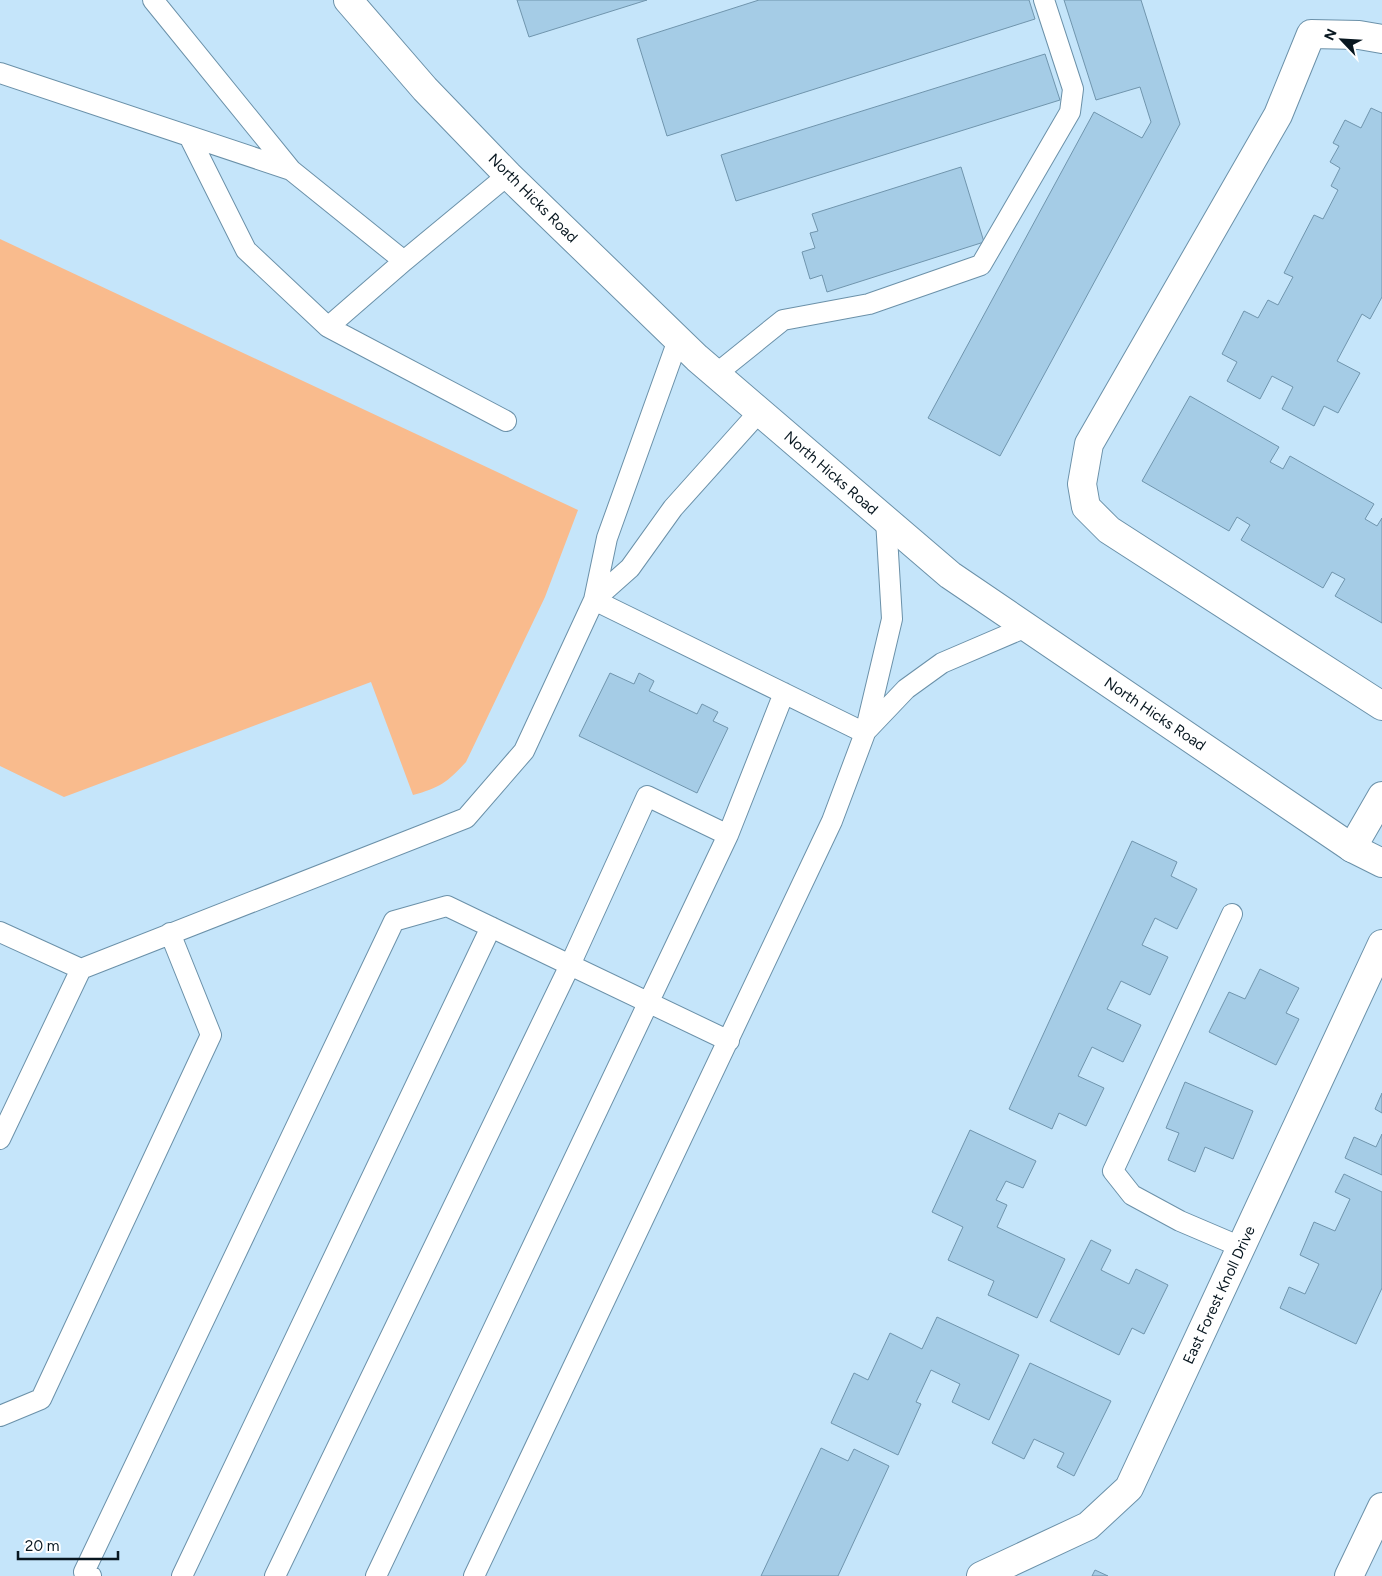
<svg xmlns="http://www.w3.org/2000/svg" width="1382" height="1576" font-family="Figtree,sans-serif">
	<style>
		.green { fill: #f9bb8d }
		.building { fill: #a5cce6; stroke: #7095ad }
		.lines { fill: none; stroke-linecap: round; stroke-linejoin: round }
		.service-casing { stroke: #6b91a9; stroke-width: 22 }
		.minor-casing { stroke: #6b91a9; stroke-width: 30 }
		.secondary-casing { stroke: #6b91a9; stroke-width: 30 }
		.service { stroke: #fff; stroke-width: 20 }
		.minor { stroke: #fff; stroke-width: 28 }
		.secondary { stroke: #fff; stroke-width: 28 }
		.labels { text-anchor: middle; stroke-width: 4.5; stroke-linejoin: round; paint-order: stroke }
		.street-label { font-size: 15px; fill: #081720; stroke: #fff }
	</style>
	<rect width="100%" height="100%" fill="#c5e5fa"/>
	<path class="green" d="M0 239 578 510 545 597 466 762C448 782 439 788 413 795L371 682 64 797 0 766Z"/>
	<path class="building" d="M517 0H647L529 37Z
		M759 0H1029L1035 19 667 136 637 39Z
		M1064 0H1141L1180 124 1000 456 928 418 1094 112 1142 138 1151 122 1140 87 1096 100Z
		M1045 54 1060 100 736 201 721 155Z
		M1371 108 1382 113V297L1370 319 1362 314 1337 361 1360 373 1338 413 1324 406 1314 426 1282 409 1293 387 1272 376 1260 399 1227 381 1237 362 1222 354 1244 311 1258 318 1268 300 1278 305 1293 277 1284 273 1314 215 1323 219 1338 190 1331 186 1340 168 1330 162 1339 146 1333 143 1345 120 1361 128Z
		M961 167 984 242 827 292 822 275 810 279 802 252 815 248 810 233 818 231 812 214Z
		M1190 396 1279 447 1270 462 1283 469 1290 456 1374 504 1365 519 1377 526 1382 518V623L1335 596 1345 579 1332 572 1323 588 1241 540 1250 525 1237 517 1229 531 1142 481Z
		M610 673 634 684 639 673 654 681 649 691 697 714 702 704 718 712 713 721 728 728 697 793 579 736Z
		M1132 841 1177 862 1171 876 1197 889 1177 929 1155 918 1142 945 1168 957 1150 995 1121 981 1107 1009 1141 1025 1123 1062 1092 1047 1078 1076 1104 1088 1086 1126 1059 1113 1052 1129 1009 1109Z
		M1260 969 1299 988 1286 1013 1299 1019 1276 1065 1209 1032 1229 992 1245 999Z
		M1185 1082 1253 1111 1233 1159 1205 1147 1195 1172 1168 1160 1179 1133 1166 1128Z
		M1382 1093V1113L1375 1109Z
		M970 1130 1036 1161 1023 1188 1006 1181 996 1200 1007 1205 997 1227 1065 1259 1037 1318 988 1295 994 1281 948 1260 963 1227 932 1212Z
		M1382 1134V1175L1345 1158 1354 1137 1376 1147Z
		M1344 1174 1382 1192V1288L1356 1344 1280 1308 1289 1287 1305 1294 1319 1264 1300 1255 1314 1222 1335 1231 1350 1199 1335 1192Z
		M1091 1240 1111 1250 1101 1270 1129 1284 1136 1269 1168 1285 1144 1334 1132 1328 1119 1355 1050 1321Z
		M937 1317 1019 1355 989 1420 952 1402 960 1384 931 1370 916 1402 921 1404 898 1455 831 1423 854 1373 868 1380 890 1333 922 1349Z
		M1030 1363 1111 1401 1074 1476 1057 1467 1064 1453 1034 1439 1024 1459 992 1443Z
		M821 1448 848 1461 854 1449 889 1466 838 1576H761Z
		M1095 1570 1108 1576H1092Z"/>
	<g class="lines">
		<defs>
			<path id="service" d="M153 0 291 170
				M0 73 291 170 404 261 508 175
				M189 136 246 250 328 327 404 261
				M328 327 506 421
				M716 374 783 320 869 304 981 265 1070 112 1073 89 1044 0
				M594 600 865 733
				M594 600 630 568 673 508 759 412
				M866 731 906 689 942 663 1026 627
				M1232 914 1113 1171 1132 1195 1180 1221 1241 1247
				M0 932 81 969
				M0 1139 81 969 466 818 524 751 594 600 607 538 678 340
				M0 1416 41 1399 211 1035 170 933
				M91 1576 84 1572 394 921 447 906 570 965 647 796 728 835 784 693
				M182 1576 491 927
				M275 1576 570 965 729 1041
				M376 1576 728 835
				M474 1576 832 821 865 733 892 619 886 520"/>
			<path id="minor" d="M1382 39 1359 35 1311 34 1278 115 1089 444 1082 484 1086 507 1109 530 1382 706
				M1352 848 1382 796
				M981 1576 1088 1526 1129 1488 1382 944
				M1349 1576 1382 1507"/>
			<path id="secondary" d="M348 0 425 89 508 175 697 358 950 575 1352 848 1382 863"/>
		</defs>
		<use href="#service" class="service-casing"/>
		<use href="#minor" class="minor-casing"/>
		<use href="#secondary" class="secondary-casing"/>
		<use href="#service" class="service"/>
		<use href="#minor" class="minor"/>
		<use href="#secondary" class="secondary"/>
	</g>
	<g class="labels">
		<g class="street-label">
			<text transform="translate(533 198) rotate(45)" y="5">North Hicks Road</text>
			<text transform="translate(831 473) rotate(41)" y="5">North Hicks Road</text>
			<text transform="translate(1155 714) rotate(34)" y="5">North Hicks Road</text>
			<text transform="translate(1219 1295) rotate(-65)" y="5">East Forest Knoll Drive</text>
		</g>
	</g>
	<g transform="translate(1342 40) rotate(295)" stroke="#ffffff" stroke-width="4" paint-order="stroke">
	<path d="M0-4L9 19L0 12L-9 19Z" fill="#081720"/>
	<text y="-8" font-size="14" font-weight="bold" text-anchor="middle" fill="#081720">N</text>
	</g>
	<path d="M18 1551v8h100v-8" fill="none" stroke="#081720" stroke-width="2.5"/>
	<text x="25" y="1551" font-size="15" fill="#081720" stroke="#ffffff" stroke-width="4" paint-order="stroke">20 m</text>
</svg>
